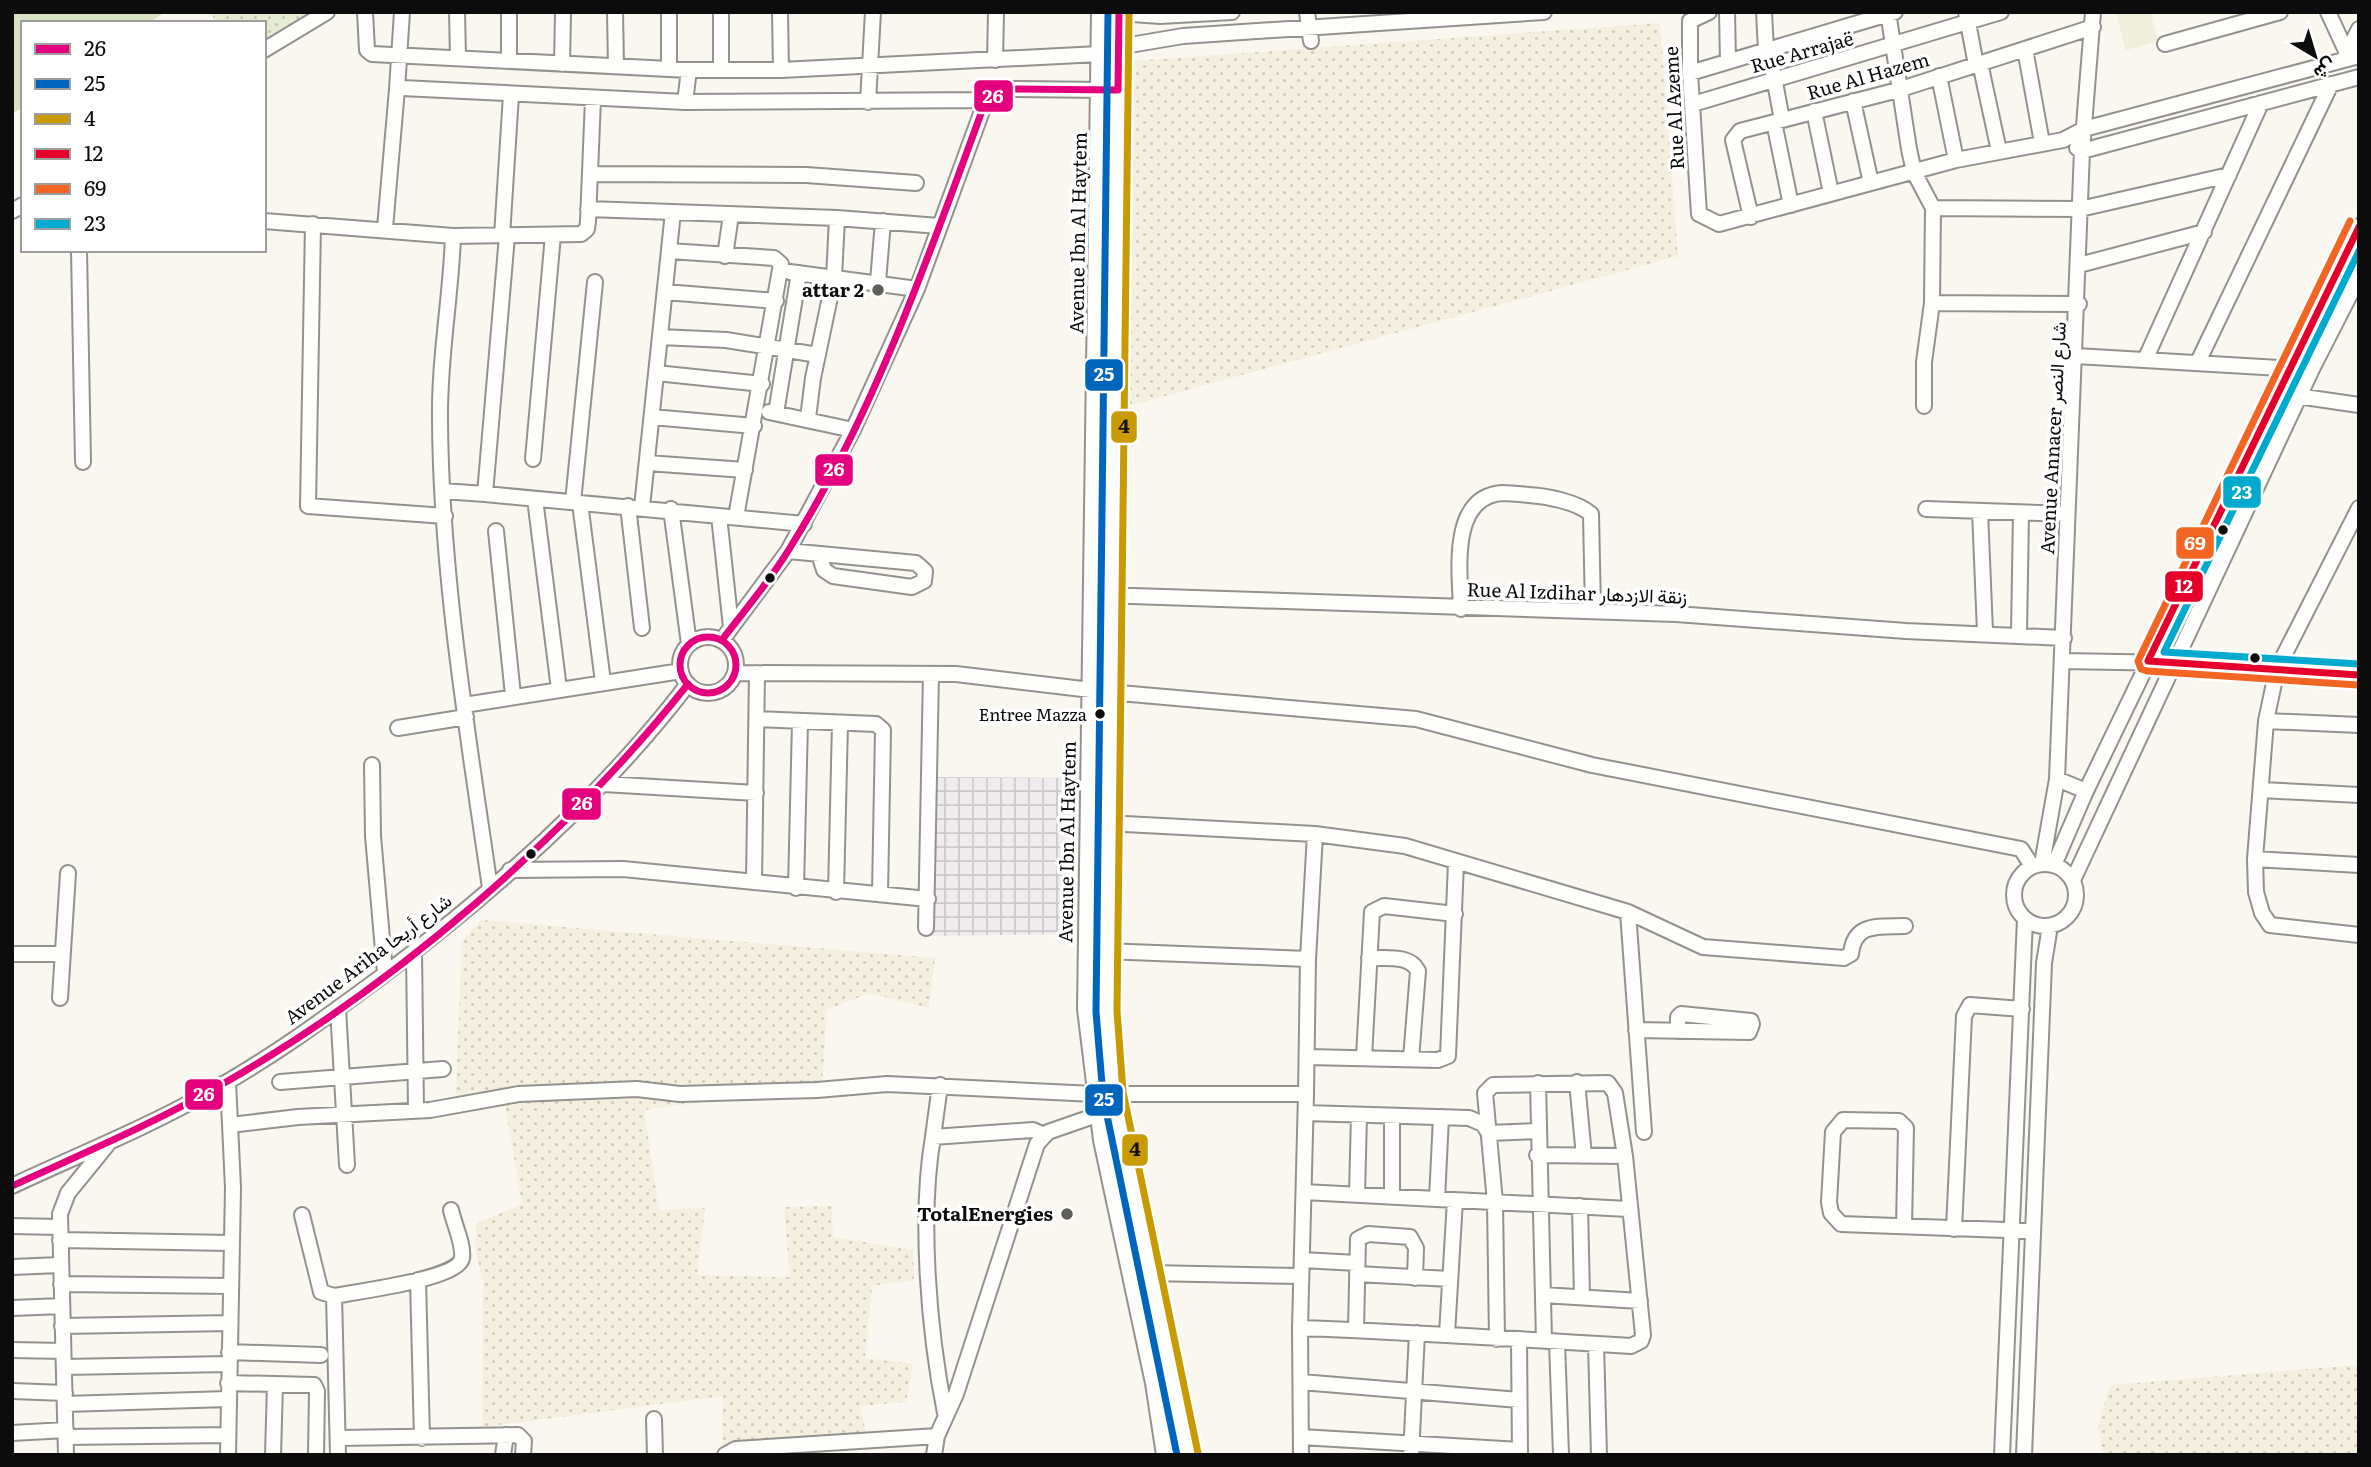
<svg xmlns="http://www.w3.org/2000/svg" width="2371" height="1467" font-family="Literata,Vazirmatn,serif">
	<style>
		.industrial { fill: url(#industrial-grid) }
		.farmland { fill: url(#farmland-dots) }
		.grass { fill: url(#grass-dots) }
		.forest { fill: url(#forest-firs) }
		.pitch { fill: #eef0dc }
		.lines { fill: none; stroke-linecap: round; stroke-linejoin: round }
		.minor-casing { stroke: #93928f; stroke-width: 18 }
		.minor { stroke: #fefefd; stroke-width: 14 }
		.bus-1-casing { stroke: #fff; stroke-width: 12 }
		.bus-2-casing { stroke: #fff; stroke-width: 12 }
		.bus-3-casing { stroke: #fff; stroke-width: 12 }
		.bus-4-casing { stroke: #fff; stroke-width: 12 }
		.bus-5-casing { stroke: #fff; stroke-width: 12 }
		.bus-6-casing { stroke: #fff; stroke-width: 12 }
		.bus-1 { stroke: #e5007d; stroke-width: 7 }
		.bus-2 { stroke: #0065bd; stroke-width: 7 }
		.bus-3 { stroke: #ca9a02; stroke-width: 7 }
		.bus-4 { stroke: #e4002b; stroke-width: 7 }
		.bus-5 { stroke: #f26522; stroke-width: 7 }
		.bus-6 { stroke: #00a9ce; stroke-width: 7 }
		.poi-dot { fill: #5f5e5c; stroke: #fff; stroke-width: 2.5 }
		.bus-dot { fill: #0c0c0c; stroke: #fff; stroke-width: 2.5 }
		.labels { text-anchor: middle; stroke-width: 7; stroke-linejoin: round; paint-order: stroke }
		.bus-label { font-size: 17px; fill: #0c0c0c; stroke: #fff; text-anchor: end }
		.street-label { font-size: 19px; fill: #0c0c0c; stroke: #fff }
		.poi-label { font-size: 19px; font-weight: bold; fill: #0c0c0c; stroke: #fff; text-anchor: end }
		.line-badge { stroke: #fff; stroke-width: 2.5 }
		.badge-label { font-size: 19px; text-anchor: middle; font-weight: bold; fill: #fff }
		.pale-badge-label { font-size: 19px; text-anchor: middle; font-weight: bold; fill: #111 }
	</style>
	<defs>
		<pattern id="industrial-grid" width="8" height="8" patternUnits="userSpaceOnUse" patternTransform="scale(1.75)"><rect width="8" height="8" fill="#f0ebed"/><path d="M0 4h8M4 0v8" fill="none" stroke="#cdc8ca"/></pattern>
		<pattern id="farmland-dots" width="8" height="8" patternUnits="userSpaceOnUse" patternTransform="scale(1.75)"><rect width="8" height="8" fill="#f4efde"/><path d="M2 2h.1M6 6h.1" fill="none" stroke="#d0ccbd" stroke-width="1.8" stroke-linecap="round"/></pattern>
		<pattern id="grass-dots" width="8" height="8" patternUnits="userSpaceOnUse" patternTransform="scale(1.75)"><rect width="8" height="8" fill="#e6ecd3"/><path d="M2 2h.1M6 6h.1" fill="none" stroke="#c4c9b4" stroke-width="1.8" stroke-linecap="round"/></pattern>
		<pattern id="forest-firs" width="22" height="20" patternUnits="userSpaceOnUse" patternTransform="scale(1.75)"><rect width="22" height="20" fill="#d7e3c2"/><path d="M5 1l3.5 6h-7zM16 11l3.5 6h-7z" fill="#b7c2a6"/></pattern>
	</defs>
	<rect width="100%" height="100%" fill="#faf7f0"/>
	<path class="industrial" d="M935 777 1075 778 1067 934 931 936Z"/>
	<path class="farmland" d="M1660 23 1678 256 1128 406 1133 61Z
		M481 920 935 958 929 1008 869 993 827 1010 822 1086 644 1110 659 1210 705 1208 697 1275 790 1277 784 1207 832 1206 833 1237 913 1250 914 1280 872 1286 865 1358 913 1364 906 1402 860 1406 867 1437 722 1449 723 1396 482 1427 483 1282 475 1249 476 1224 522 1204 505 1104 455 1114 462 941Z
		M2359 1365V1455H2103L2098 1425 2110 1385Z"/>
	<path class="grass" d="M209 12H311L264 41V23H218Z"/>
	<path class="forest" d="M12 12H165L149 23H23V107L12 114Z"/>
	<path class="pitch" d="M2116 12H2150L2158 41 2126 50Z"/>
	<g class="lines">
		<defs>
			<path id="minor" d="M365 12 367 50 372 54 689 70H781L1099 54
				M457 12 458 57
				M615 12 616 66
				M669 12V69
				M780 12 781 70
				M1099 12 1085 1009 1101 1140 1153 1383 1164 1455
				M1119 12 1106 1011 1113 1094 1188 1455
				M1307 12 1311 41
				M1709 12 1690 21V73L1699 214 1719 224 1956 160 2063 140 2084 129 2359 56
				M1727 12 1728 62
				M1764 12 1766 51
				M1888 12 1909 149 1914 172 1933 208 1932 303 1924 362V406
				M1966 12 1976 65
				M2328 12 2347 53
				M1119 13 1160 16 1232 12
				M2165 44 2280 12
				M1118 47 1183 36 1544 12
				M2025 49 2042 143
				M264 50 327 12
				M1769 50 1782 120
				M2344 59 2359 29
				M509 60V12
				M995 60 996 12
				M1980 63 1999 151
				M562 64 563 12
				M721 70V12
				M1690 73 1895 12
				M1939 76 1956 160
				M397 89 402 12
				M1853 101 1871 183
				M685 102 689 70
				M868 102 873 12
				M1693 104 2001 12
				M1814 111 1831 193
				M1774 122 1791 205
				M2077 148 2082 151 2359 77
				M590 174 806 175 916 183
				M1933 208 2080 209 2229 175
				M588 209 837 218 939 226
				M12 211 23 205
				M1751 217 1733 140 1740 131 1898 90 2093 27
				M264 221 453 236 581 234 587 229 588 221 593 99
				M313 224 308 506 445 516
				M385 228 397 89 402 88 685 102 986 100
				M453 236C451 297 439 358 440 420 441 576 468 735 490 888
				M502 236 511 95
				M79 250 83 462
				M669 251 774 258 781 264 736 517
				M725 256 731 215
				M2079 265 2204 232
				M790 272 917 289
				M878 282 883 221
				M665 292 776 301
				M1932 303 2079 304
				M660 337 726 340 818 355
				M2076 356 2298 369
				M2145 360 2261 103
				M2198 362 2331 84
				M656 373 762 384
				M2276 393 2359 405
				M769 412 853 430
				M776 413 799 273
				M652 417 754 426
				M808 418 813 378 834 278 837 218
				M533 459 553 235
				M647 463 745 470
				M443 491 485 494 507 236
				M485 494 804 524
				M535 499 559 689
				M573 502 595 282
				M580 503 603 682
				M628 506 642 628
				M642 507 673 212
				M2359 508 2277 669 2266 721 2255 859 2256 892 2262 913 2270 925 2359 935
				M671 509 689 644
				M1926 509 2067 514
				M1980 511 1985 632
				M719 516 731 627
				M496 531 513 695
				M788 551 916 563 925 571 924 581 912 587 833 576 824 570 819 554
				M1102 595 1676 614 1906 631 2064 638
				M1461 609C1460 573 1449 497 1502 493 1511 493 1520 494 1529 495 1547 496 1577 502 1591 514L1593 611
				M2019 634 2021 513
				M680 665a28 28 0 1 1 56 0a28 28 0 1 1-56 0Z
				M722 640 788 551 853 430 917 289 986 100 994 93 1006 89 1106 90
				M2063 661 2174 663 2359 675
				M736 673 956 674 1108 692 1416 719 1592 765 2021 849 2032 866
				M464 705 681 671
				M758 719 876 724 883 730 880 894
				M2266 721 2359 725
				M398 728 466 717
				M372 765 373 836 385 973
				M2057 779 2086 791
				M604 784 756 793
				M2261 790 2359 795
				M1106 823 1315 834 1405 846 1628 912 1703 947 1844 958 1851 954C1854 922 1879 927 1905 926
				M2255 859 2359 865
				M2042 864 2057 779 2082 151 2093 12
				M2014 895a31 31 0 1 1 62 0a31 31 0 1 1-62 0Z
				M2054 865 2086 791 2359 226
				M510 870 623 869 928 899
				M2073 880 2312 369 2359 277
				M754 881 757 673
				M796 888 800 722
				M836 892 840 723
				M1628 912 1644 1132
				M926 928 931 674
				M1104 951 1308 959
				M414 952 416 1110
				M12 954H62
				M1369 958C1385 959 1410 954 1418 971L1411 1059
				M60 998 68 873
				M338 1008 347 1165
				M1636 1030 1749 1032 1752 1024 1751 1021 1681 1014 1678 1017V1031
				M1308 1057 1438 1060 1448 1056 1456 862
				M1364 1057 1372 912 1384 906 1455 914
				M280 1082 443 1069
				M1577 1082 1584 1156
				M1538 1083 1544 1341
				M1306 1094 1308 959 1315 834
				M1306 1113 1469 1118 1483 1124 1488 1132
				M230 1125 298 1117 430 1110 519 1094 637 1089 680 1094 817 1090 887 1084 1094 1094H1306L1300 1328 1301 1455
				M1489 1133 1537 1131
				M933 1137 940 1085
				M1537 1155 1625 1156
				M12 1186C76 1156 143 1129 204 1095 267 1061 324 1019 381 977 493 892 602 797 688 684
				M1304 1192 1628 1209
				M1357 1195 1359 1115
				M1392 1197V1116
				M1437 1199 1441 1117
				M1580 1206 1582 1296
				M302 1215 321 1292 334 1296C354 1292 459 1279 462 1258 464 1245 454 1224 451 1210
				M12 1226 60 1227
				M1904 1226 1906 1128 1899 1121 1843 1120 1833 1132 1829 1202 1831 1213 1841 1224 2033 1231
				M1954 1229 1964 1016 1970 1005 2022 1009
				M60 1240 231 1243
				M1302 1260 1357 1263
				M12 1267 60 1265
				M1149 1273 1301 1276
				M1357 1274 1450 1279
				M418 1280 422 1438
				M61 1284 231 1286
				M1543 1295 1640 1301
				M334 1296 338 1455
				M12 1308 62 1306
				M62 1326 230 1323
				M1300 1328C1410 1332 1521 1339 1631 1346L1641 1341 1643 1335 1625 1156 1615 1093 1608 1083 1493 1085 1485 1093 1495 1202 1497 1339
				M1356 1330 1358 1239 1368 1234 1410 1237 1416 1248 1415 1278
				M1447 1334 1455 1200
				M1519 1339 1520 1455
				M1557 1342 1561 1455
				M1596 1344 1599 1455
				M12 1350 63 1351
				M229 1352 321 1355
				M64 1367 229 1364
				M1301 1382 1519 1400
				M228 1383 314 1385 317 1391 316 1455
				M12 1391 65 1393
				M65 1404 228 1399
				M945 1413C929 1333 919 1218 933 1137L1033 1130 1044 1135
				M654 1419 655 1455
				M12 1433 66 1430
				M66 1437 228 1435
				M1301 1437 1520 1450
				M338 1438 518 1435 524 1441 523 1455
				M66 1455 60 1214 68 1193 107 1145
				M228 1455 233 1188 228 1082
				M273 1455 275 1384
				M503 1455 506 1435
				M725 1455 736 1449 937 1436
				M934 1455 937 1436 956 1394 1037 1144 1048 1132 1097 1115
				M1411 1455 1417 1333
				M2002 1455 2025 919
				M2024 1455 2044 963 2050 926"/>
		</defs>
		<use href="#minor" class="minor-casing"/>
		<use href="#minor" class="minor"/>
		<defs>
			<path id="bus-1" d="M680 665a28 28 0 1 1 56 0a28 28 0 1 1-56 0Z
				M722 640C744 611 769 582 788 551 875 413 930 252 986 100L1006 89 1118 90 1119 12
				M12 1186C84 1153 157 1122 226 1082 396 985 566 837 688 684"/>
			<path id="bus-2" d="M1108 12 1096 1012 1103 1096 1177 1455"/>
			<path id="bus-3" d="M1129 12 1117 1011 1123 1092 1198 1453"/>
			<path id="bus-4" d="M2359 227 2148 661 2359 675"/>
			<path id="bus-5" d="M2350 221 2138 661 2141 669 2147 671 2358 685"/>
			<path id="bus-6" d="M2359 251 2164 652 2359 664"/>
		</defs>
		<use href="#bus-1" class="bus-1-casing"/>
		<use href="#bus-2" class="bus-2-casing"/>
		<use href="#bus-3" class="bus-3-casing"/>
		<use href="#bus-4" class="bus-4-casing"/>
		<use href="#bus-5" class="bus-5-casing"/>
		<use href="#bus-6" class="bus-6-casing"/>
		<use href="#bus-1" class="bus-1"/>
		<use href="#bus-2" class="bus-2"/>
		<use href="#bus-3" class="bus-3"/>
		<use href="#bus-4" class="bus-4"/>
		<use href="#bus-5" class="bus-5"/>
		<use href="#bus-6" class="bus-6"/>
	</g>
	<g class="poi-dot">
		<circle cx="878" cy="290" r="7"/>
		<circle cx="1067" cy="1214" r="7"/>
	</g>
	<g class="bus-dot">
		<circle cx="2223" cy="530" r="6"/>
		<circle cx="770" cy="578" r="6"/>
		<circle cx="2255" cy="658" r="6"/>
		<circle cx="1100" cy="714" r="6"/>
		<circle cx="531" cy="854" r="6"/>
	</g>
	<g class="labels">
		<g class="bus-label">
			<text x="1087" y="721">Entree Mazza</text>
		</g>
		<g class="street-label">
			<text transform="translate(1802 52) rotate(-16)" y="7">Rue Arrajaë</text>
			<text transform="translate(1868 76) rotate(-16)" y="7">Rue Al Hazem</text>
			<text transform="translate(1674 108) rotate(-93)" y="7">Rue Al Azeme</text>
			<text transform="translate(1078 233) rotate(-89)" y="7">Avenue Ibn Al Haytem</text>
			<text transform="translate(2053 438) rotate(-87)" y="7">Avenue Annacer شارع النصر</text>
			<text transform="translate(1577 593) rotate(2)" y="7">Rue Al Izdihar زنقة الازدهار</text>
			<text transform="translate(1067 842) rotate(-89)" y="7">Avenue Ibn Al Haytem</text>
			<text transform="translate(368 959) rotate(-37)" y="7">Avenue Ariha شارع أريحا</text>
		</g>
		<g class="poi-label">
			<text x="864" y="297">attar 2</text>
			<text x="1053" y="1221">TotalEnergies</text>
		</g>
	</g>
	<g class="line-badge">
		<rect x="973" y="79" width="41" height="34" rx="7" fill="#e5007d"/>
		<rect x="1084" y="358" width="40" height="34" rx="7" fill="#0065bd"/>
		<rect x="1110" y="410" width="28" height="34" rx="7" fill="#ca9a02"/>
		<rect x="814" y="453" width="40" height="34" rx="7" fill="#e5007d"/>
		<rect x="2222" y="475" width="40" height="34" rx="7" fill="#00a9ce"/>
		<rect x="2175" y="526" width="40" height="34" rx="7" fill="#f26522"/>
		<rect x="2164" y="570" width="40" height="33" rx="7" fill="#e4002b"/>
		<rect x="561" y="787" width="41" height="34" rx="7" fill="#e5007d"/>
		<rect x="184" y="1078" width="40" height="33" rx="7" fill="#e5007d"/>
		<rect x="1084" y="1083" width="40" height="34" rx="7" fill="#0065bd"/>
		<rect x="1121" y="1133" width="28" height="34" rx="7" fill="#ca9a02"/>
	</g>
	<g class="badge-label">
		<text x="993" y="103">26</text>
		<text x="1104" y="381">25</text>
		<text x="834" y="476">26</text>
		<text x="2242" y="499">23</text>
		<text x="2195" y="550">69</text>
		<text x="2184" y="593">12</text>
		<text x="582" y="810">26</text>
		<text x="204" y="1101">26</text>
		<text x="1104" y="1106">25</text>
	</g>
	<g class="pale-badge-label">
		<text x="1124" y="433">4</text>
		<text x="1135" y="1156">4</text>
	</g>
	<rect width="2371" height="1467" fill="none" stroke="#0c0c0c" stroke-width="28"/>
	<rect x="21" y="21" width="245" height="231" fill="#ffffff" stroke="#9e9e9e" stroke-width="2"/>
	<rect x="35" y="44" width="35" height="10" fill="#e5007d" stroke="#9e9e9e" stroke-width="2"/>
	<text x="84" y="56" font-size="21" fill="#0c0c0c">26</text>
	<rect x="35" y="79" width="35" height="10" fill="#0065bd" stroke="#9e9e9e" stroke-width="2"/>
	<text x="84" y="91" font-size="21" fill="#0c0c0c">25</text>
	<rect x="35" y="114" width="35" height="10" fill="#ca9a02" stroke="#9e9e9e" stroke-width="2"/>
	<text x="84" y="126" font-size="21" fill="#0c0c0c">4</text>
	<rect x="35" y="149" width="35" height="10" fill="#e4002b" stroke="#9e9e9e" stroke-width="2"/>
	<text x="84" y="161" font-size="21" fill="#0c0c0c">12</text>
	<rect x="35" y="184" width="35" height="10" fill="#f26522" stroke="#9e9e9e" stroke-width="2"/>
	<text x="84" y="196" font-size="21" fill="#0c0c0c">69</text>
	<rect x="35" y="219" width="35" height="10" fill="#00a9ce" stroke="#9e9e9e" stroke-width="2"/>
	<text x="84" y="231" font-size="21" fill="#0c0c0c">23</text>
	<g transform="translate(2315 56) rotate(142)" stroke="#ffffff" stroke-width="5" paint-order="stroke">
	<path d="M0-5L12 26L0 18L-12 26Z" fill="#0c0c0c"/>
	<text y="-10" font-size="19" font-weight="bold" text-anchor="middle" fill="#0c0c0c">ش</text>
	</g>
</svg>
